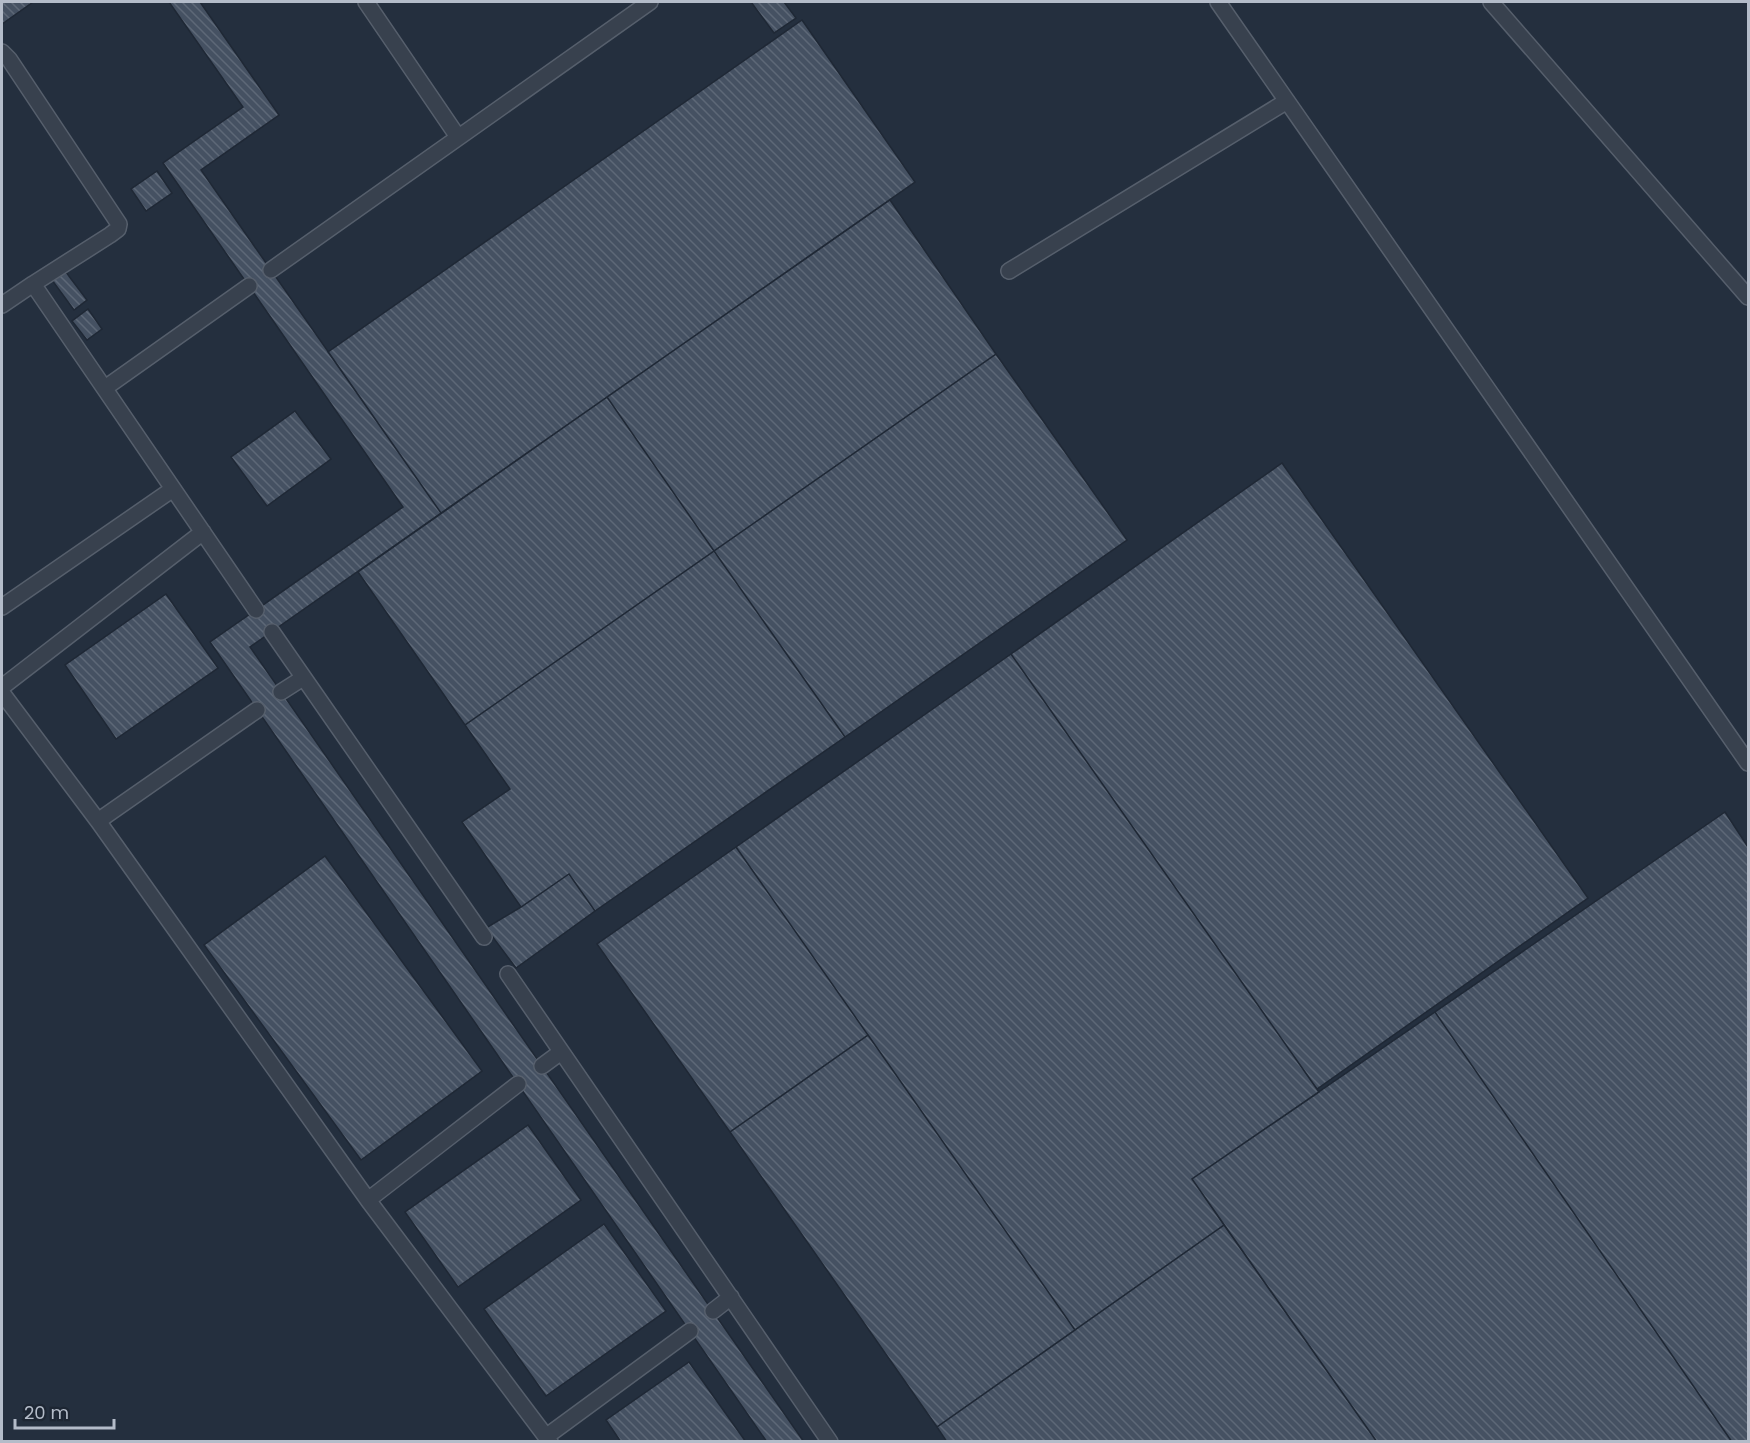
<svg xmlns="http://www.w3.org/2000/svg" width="1750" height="1443" font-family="Poppins,sans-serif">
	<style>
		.building { fill: url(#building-back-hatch); stroke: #1f2835; stroke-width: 1.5 }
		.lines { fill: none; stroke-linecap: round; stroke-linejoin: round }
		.lane-casing { stroke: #565f6c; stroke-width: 18 }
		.lane { stroke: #38414e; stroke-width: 15 }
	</style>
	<defs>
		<pattern id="building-back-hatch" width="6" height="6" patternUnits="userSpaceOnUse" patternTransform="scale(1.5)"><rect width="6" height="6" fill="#455162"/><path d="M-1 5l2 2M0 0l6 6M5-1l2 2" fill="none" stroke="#5d6877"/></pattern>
	</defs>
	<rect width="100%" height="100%" fill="#242f3e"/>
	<path class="building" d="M2 2H33L2 24Z
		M169 2H200L279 115 201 170 441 513 250 647 804 1442H767L210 642 403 507 163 163 243 107Z
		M751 2H784L796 18 774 33Z
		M802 20 915 182 441 513 328 352Z
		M157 171 172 193 146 211 131 189Z
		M890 200 996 354 714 551 607 397Z
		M62 267 87 300 74 310 49 276Z
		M88 309 102 329 87 340 72 321Z
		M996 354 1127 540 845 737 714 551Z
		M607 397 714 551 465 725 358 572Z
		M295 411 331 459 267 506 231 457Z
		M1282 463 1588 898 1317 1089 1011 654Z
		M714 551 845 737 595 911 569 874 521 907 462 822 510 789 465 725Z
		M166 594 218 668 116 739 65 665Z
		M1011 654 1319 1092 1192 1179 1224 1225 1075 1330 736 847Z
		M1725 812 1748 847V1442H1732L1435 1012Z
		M736 847 868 1035 730 1132 597 944Z
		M325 856 482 1071 361 1160 204 945Z
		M569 874 595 911 516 968 486 928 521 907Z
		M1435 1012 1732 1442H1377L1192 1179Z
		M868 1035 1075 1330 937 1427 730 1132Z
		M528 1125 581 1200 458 1287 405 1212Z
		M604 1224 666 1311 546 1396 484 1309Z
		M1224 1225 1377 1442H947L937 1427Z
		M689 1362 746 1442H621L606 1420Z"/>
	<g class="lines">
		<defs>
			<path id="lane" d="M366 2 458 137
				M1218 2 1748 763
				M1491 2 1748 297
				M2 52 9 59 119 224 118 229 110 235 33 284
				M271 270 650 2
				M1009 271 1287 101
				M2 305 33 284 256 610
				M105 388 249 286
				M2 607 173 489
				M272 632 484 937
				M2 687 203 532
				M281 692 303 678
				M2 693 98 821 368 1200 550 1442
				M98 821 257 710
				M508 974 830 1442
				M542 1066 561 1052
				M368 1200 518 1084
				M713 1311 731 1297
				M547 1436 690 1331"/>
		</defs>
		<use href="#lane" class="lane-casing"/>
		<use href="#lane" class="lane"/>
	</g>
	<rect width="1750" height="1443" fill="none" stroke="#b4bcc9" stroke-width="6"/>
	<path d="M15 1419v9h99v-9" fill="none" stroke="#b4bcc9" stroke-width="3"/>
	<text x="24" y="1419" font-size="18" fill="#b4bcc9" stroke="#1d2633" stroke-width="4.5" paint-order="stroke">20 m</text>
</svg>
